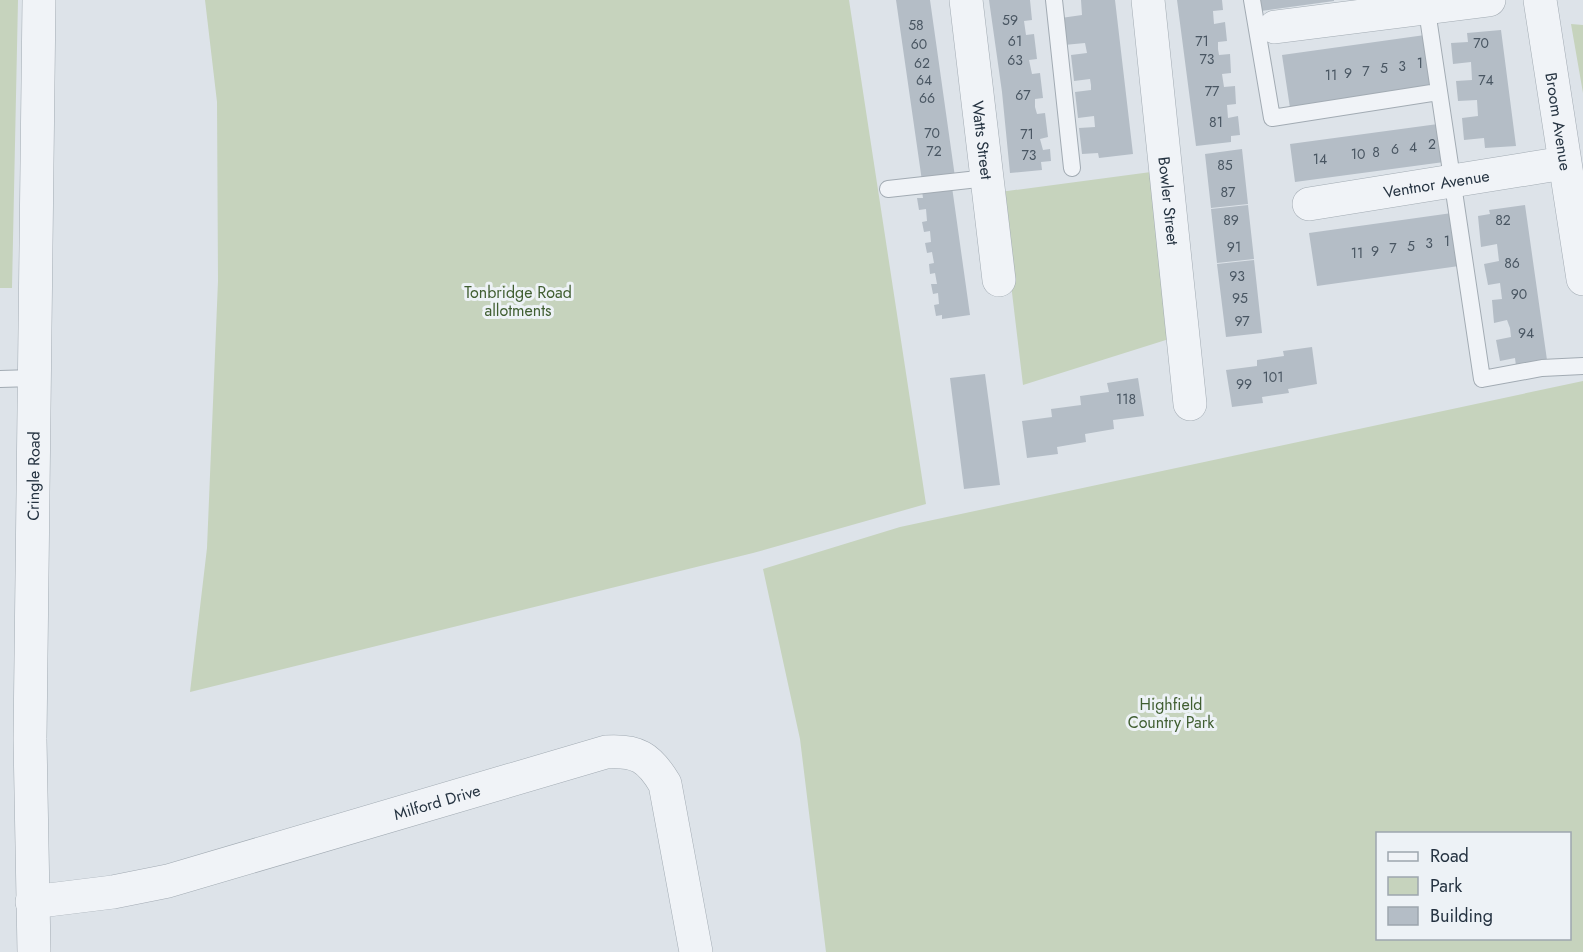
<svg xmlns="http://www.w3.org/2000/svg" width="1583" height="952" font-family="Jost,sans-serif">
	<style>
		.green { fill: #c6d3bd; fill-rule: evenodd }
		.building { fill: #b4bdc6 }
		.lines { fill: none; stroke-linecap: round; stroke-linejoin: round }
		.lane-casing { stroke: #a2abb3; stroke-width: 18 }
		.street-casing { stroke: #a2abb3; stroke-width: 34 }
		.lane { stroke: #f0f3f7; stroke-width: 16 }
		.street { stroke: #f0f3f7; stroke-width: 33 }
		.labels { text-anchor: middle; stroke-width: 6; stroke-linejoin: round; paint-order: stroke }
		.number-label { font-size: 14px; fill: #495662 }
		.street-label { font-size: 16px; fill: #253341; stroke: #edf2f6 }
		.park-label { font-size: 16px; fill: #405e31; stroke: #edf2f6 }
	</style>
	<rect width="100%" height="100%" fill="#dde3e9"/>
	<path class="green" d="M0 0H18L12 288H0Z
		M205 0H849L926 504 753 553 190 692 207 548 218 281 217 102Z
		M1571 24 1583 25V93Z
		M1151 172 1169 339 1023 385 1000 192Z
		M1583 381V952H826L800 739 763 569 900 527ZM1378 834H1570V938H1378Z"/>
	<path class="building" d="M896 0H930L955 177 922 181Z
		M989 0H1030L1032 20 1024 21 1026 35 1034 34 1037 59 1029 60 1032 74 1040 73 1043 98 1035 99V107L1037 114 1045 113 1048 137 1040 139 1043 150 1050 149 1051 161 1041 162 1042 170 1010 173 1002 92Z
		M1081 0H1115L1133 154 1099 158 1098 153 1082 154 1079 128 1095 127 1094 116 1078 118 1075 92 1091 90V85L1090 79 1074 81 1071 55 1087 53 1085 43 1064 45 1061 18 1082 15Z
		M1177 0H1222L1223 10 1213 11 1214 24 1225 22 1227 41 1218 42V49L1219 55 1230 54 1231 73 1222 74 1224 87 1235 86 1236 104 1227 105 1228 118 1238 116 1240 135 1231 136V142L1196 146Z
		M1260 0H1334V1L1261 11Z
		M1501 30 1516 146 1485 148 1484 138 1464 140 1462 118 1478 116 1477 100 1458 101 1456 81 1472 80 1471 62 1453 64 1451 43 1468 42 1467 33Z
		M1425 35 1433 88 1290 108 1282 55Z
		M1438 124 1444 162 1295 182 1290 144Z
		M1242 149 1248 204 1211 208 1205 154Z
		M952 187 970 315 942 319V315L936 316 934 305 939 304 938 293 933 294 931 284H937L935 273 930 274 929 264 934 263 932 252 927 253 925 243 931 242 930 231 924 232 922 222 927 221 926 209 919 210 917 198H923L922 191Z
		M1248 205 1254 259 1217 263 1211 209Z
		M1525 205 1547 360 1516 366 1515 358 1500 361 1496 340 1511 337 1510 328 1507 320 1494 323 1492 300 1502 299 1500 283 1488 285 1484 264 1499 261 1497 244 1481 247 1478 216 1490 214 1489 210Z
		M1452 213 1459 266 1317 286 1309 233Z
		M1254 260 1262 333 1226 337 1217 264Z
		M1312 347 1317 384 1288 389 1289 393 1262 397 1263 403 1232 407 1226 370 1257 366V360L1284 356 1283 351Z
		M985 374 1000 485 964 489 950 378Z
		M1138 378 1144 416 1113 420 1114 429 1085 434 1086 442 1057 447 1058 454 1027 458 1022 421 1052 417 1051 409 1081 405 1080 396 1109 392 1107 383Z"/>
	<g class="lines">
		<defs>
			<path id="lane" d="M1054 0 1072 168
				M1252 0 1272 118 1438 92
				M1426 4 1482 379 1542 368 1583 366
				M888 189 987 178
				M0 379 33 378"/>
			<g id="street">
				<path id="s1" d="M966 0 999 280"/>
				<path id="s2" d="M1148 0 1190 404"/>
				<path id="s3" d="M1540 0 1583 279"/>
				<path d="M1275 27 1489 0"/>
				<path id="s4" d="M1309 204 1564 163"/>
				<path id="s5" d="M32 902 113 892 168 881 606 752C637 750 649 757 665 784L696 952"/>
				<path id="s6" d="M34 952 30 739 39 0"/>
			</g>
		</defs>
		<use href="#lane" class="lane-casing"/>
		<use href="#street" class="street-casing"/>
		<use href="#lane" class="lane"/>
		<use href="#street" class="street"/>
	</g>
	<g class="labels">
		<g class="number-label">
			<text x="1010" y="25">59</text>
			<text x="916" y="30">58</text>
			<text x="1015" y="46">61</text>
			<text x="1202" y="46">71</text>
			<text x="1481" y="48">70</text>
			<text x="919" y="49">60</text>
			<text x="1207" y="64">73</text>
			<text x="1015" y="65">63</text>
			<text x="922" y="68">62</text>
			<text x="1420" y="68">1</text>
			<text x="1402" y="71">3</text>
			<text x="1384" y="73">5</text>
			<text x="1366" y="76">7</text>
			<text x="1348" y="78">9</text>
			<text x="1331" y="80">11</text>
			<text x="924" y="85">64</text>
			<text x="1486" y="85">74</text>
			<text x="1212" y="96">77</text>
			<text x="1023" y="100">67</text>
			<text x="927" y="103">66</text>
			<text x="1216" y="127">81</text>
			<text x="932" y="138">70</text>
			<text x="1027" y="139">71</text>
			<text x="1432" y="149">2</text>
			<text x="1413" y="152">4</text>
			<text x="1395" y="154">6</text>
			<text x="934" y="156">72</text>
			<text x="1376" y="157">8</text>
			<text x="1358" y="159">10</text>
			<text x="1029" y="160">73</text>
			<text x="1320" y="164">14</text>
			<text x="1225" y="170">85</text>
			<text x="1228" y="197">87</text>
			<text x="1231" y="225">89</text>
			<text x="1503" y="225">82</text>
			<text x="1447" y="246">1</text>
			<text x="1429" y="248">3</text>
			<text x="1411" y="251">5</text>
			<text x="1234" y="252">91</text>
			<text x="1393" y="253">7</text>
			<text x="1375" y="256">9</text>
			<text x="1357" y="258">11</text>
			<text x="1512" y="268">86</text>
			<text x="1237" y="281">93</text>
			<text x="1519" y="299">90</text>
			<text x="1240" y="303">95</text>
			<text x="1242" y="326">97</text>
			<text x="1526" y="338">94</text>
			<text x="1273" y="382">101</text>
			<text x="1244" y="389">99</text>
			<text x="1126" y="404">118</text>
		</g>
		<g class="street-label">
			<text dy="6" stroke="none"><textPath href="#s3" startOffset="123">Broom Avenue</textPath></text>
			<text dy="6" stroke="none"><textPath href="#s1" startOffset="141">Watts Street</textPath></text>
			<text dy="6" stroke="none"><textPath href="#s4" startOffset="129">Ventnor Avenue</textPath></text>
			<text dy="6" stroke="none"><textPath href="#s2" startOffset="202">Bowler Street</textPath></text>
			<text dy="6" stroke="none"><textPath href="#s6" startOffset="476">Cringle Road</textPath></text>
			<text dy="6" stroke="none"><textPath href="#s5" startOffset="418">Milford Drive</textPath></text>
		</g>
		<g class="park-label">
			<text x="518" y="298">Tonbridge Road<tspan x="518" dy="18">allotments</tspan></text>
			<text x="1171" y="710">Highfield<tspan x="1171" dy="18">Country Park</tspan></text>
		</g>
	</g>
	<rect x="1376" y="832" width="195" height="108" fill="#edf2f6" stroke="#9da6ae" stroke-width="1.5"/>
	<rect x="1388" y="852" width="30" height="9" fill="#f0f3f7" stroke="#9da6ae" stroke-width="1.5"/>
	<text x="1430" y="862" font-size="18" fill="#253341">Road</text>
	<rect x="1388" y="877" width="30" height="18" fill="#c6d3bd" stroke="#9da6ae" stroke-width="1.5"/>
	<text x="1430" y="892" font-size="18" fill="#253341">Park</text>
	<rect x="1388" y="907" width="30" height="18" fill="#b4bdc6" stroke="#9da6ae" stroke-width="1.5"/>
	<text x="1430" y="922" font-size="18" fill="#253341">Building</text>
</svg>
